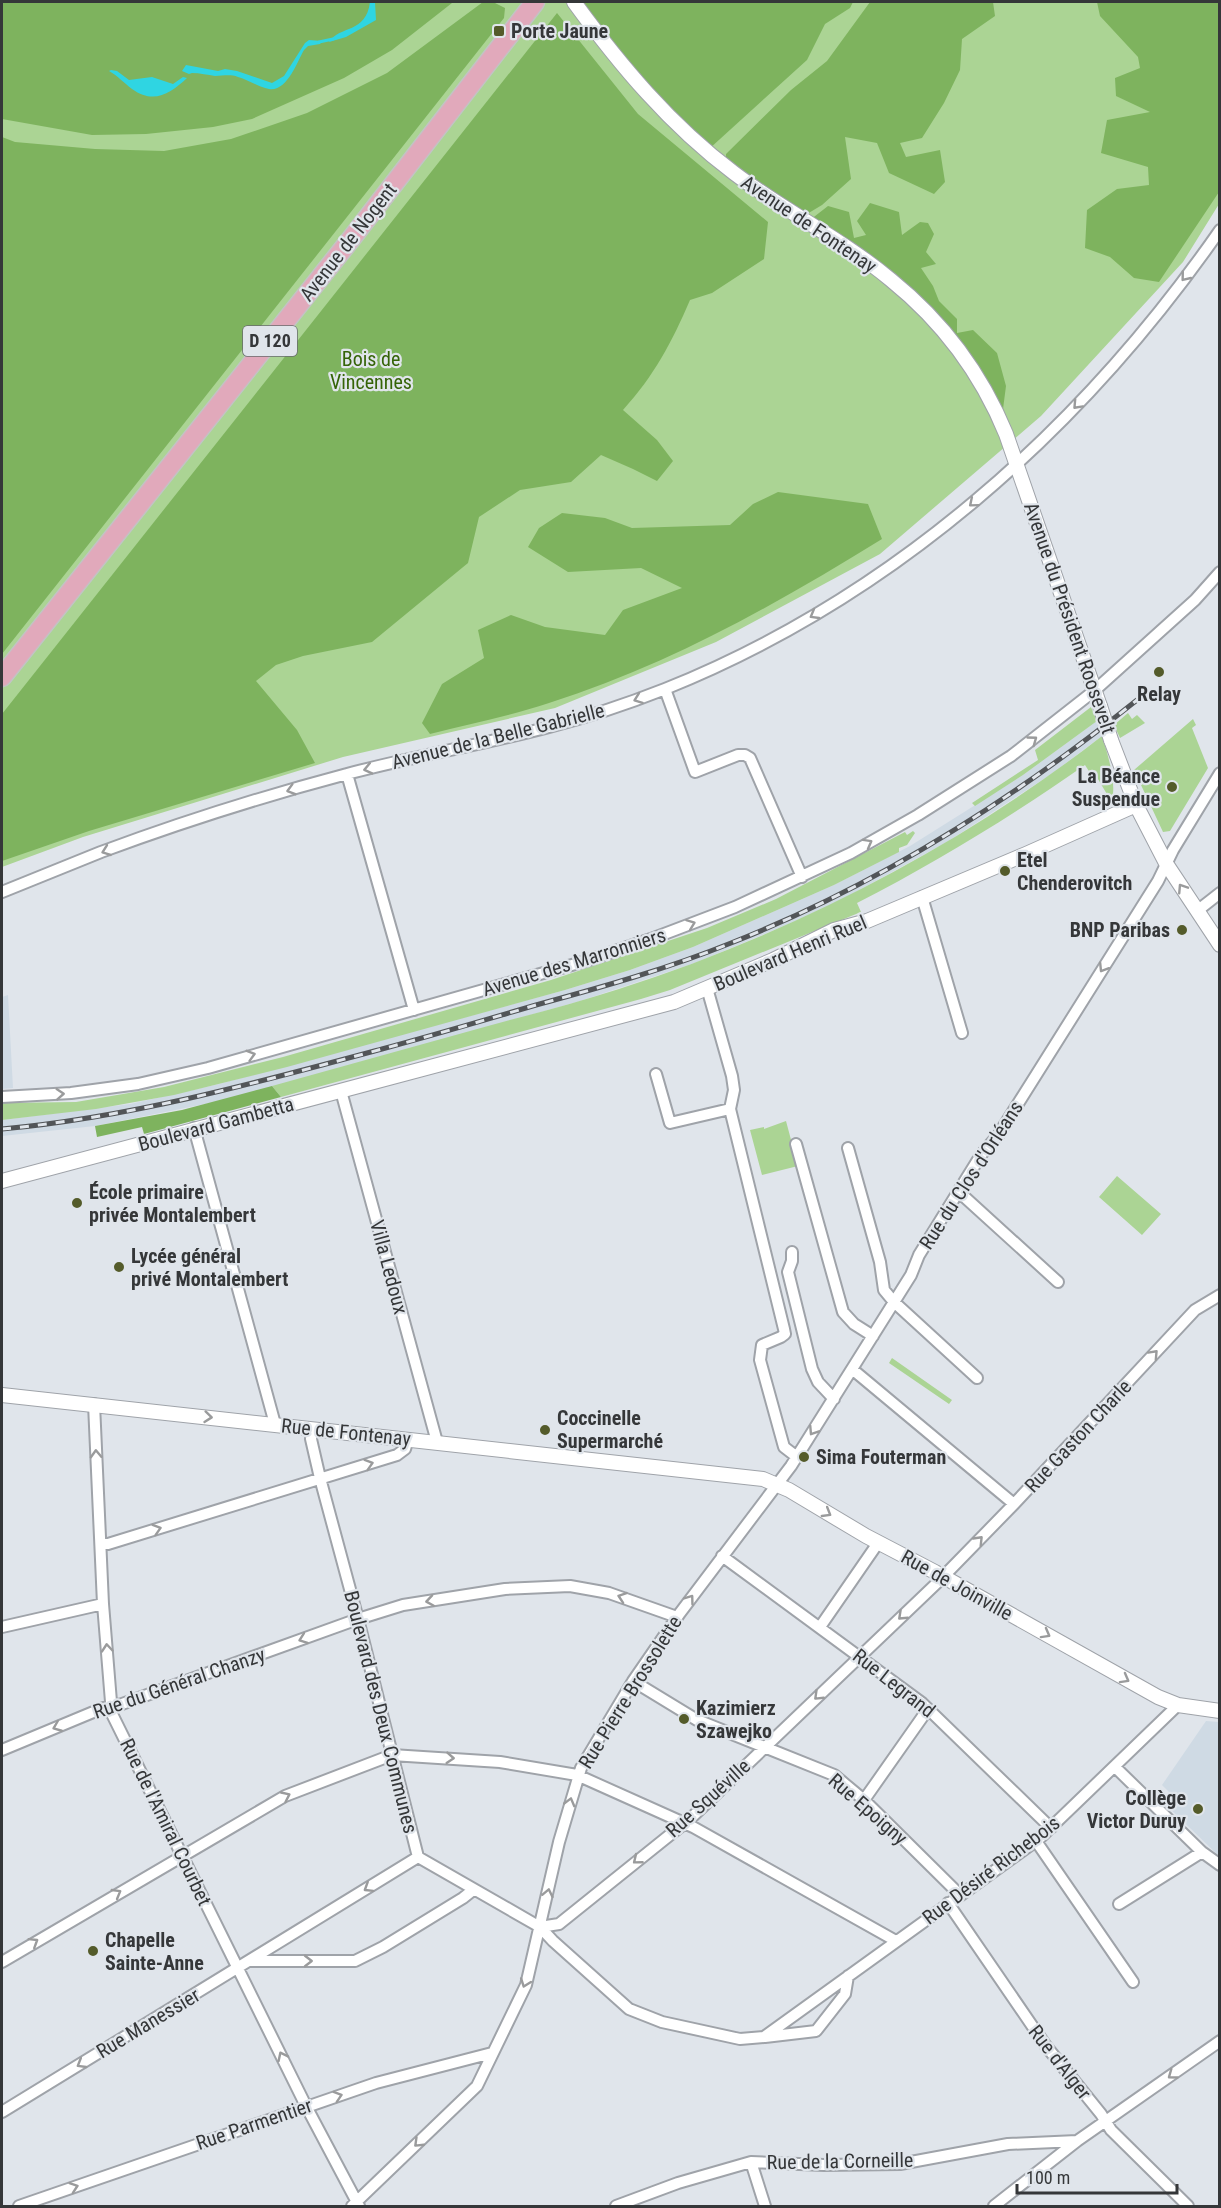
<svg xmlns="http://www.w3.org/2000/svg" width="1221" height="2208" font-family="'Roboto Condensed',sans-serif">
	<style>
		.built { fill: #cfdae4 }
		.green { fill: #abd494 }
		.forest { fill: #7eb35e }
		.water { fill: #2fd5e2 }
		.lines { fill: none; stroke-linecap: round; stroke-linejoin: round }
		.stream { stroke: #2fd5e2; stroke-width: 3 }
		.minor-casing { stroke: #9fa3a9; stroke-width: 14 }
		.tertiary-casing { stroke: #9fa3a9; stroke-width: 16 }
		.primary-casing { stroke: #c2c3c4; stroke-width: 21 }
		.minor { stroke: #fff; stroke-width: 10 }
		.tertiary { stroke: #fff; stroke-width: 14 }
		.primary { stroke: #e1a9bb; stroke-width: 18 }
		.rail-casing { stroke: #525558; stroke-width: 5 }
		.rail { stroke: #e0e5eb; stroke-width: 3; stroke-dasharray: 9; stroke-linecap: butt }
		.tertiary-bridge-casing { stroke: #9fa3a9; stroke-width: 16; stroke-linecap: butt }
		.tertiary-bridge { stroke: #fff; stroke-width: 14 }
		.oneway { stroke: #9a9b9c }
		.poi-dot { fill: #545b2a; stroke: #e0e5eb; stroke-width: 2 }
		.labels { text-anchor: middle; stroke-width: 4.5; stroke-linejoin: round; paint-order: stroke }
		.shield { fill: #e0e5eb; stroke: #686b6e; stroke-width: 1.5 }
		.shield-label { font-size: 18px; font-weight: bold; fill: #353739 }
		.poi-label { font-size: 20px; font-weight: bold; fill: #353739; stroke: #e0e5eb; text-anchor: start }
		.street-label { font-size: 20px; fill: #353739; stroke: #e0e5eb }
		.park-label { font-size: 20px; fill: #356408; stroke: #e0e5eb }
	</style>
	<rect width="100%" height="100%" fill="#e0e5eb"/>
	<path class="built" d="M1097 721 1102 736 1050 775 947 842 841 900 791 923 695 963 577 1002 225 1100 95 1126 2 1136V1120L130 1104 219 1084 565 990 630 970 693 947 834 885 910 846 1023 775Z
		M8 995 13 1088 2 1089V997Z
		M1206 1721 1219 1722V1856L1161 1800 1169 1792 1162 1785Z"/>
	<path class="green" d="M2 2H1219V204L1183 262 1041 416 880 554 716 642 555 708 343 757 83 837 2 867Z
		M1091 707 1097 721 1023 775 975 806 972 803 1038 760 1035 750Z
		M1128 713 1132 719 1137 715 1145 723 1120 738 1114 725Z
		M1193 719 1196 725 1192 728 1208 768 1170 831 1163 832 1134 770Z
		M1102 736C1107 751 1118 787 1111 801L1095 774 1092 776 1085 765C1012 816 937 862 857 903L861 912 670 990 641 999 281 1097 272 1086C344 1066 416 1046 488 1026 532 1014 576 1003 619 989 793 933 958 848 1102 736Z
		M913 831 915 833 907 845 899 848V852L834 885 693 947 630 970 565 990 287 1067 174 1095 96 1109 2 1120V1103L76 1102 164 1087 283 1057 551 980 707 928 776 899 905 832 907 835Z
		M786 1121 798 1166 762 1175 750 1130 764 1127V1129Z
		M1117 1176 1161 1214 1142 1235 1099 1197Z
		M892 1358 952 1400 949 1404 889 1363Z"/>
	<path class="forest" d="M2 2H451L452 3 392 50 344 78 252 119 213 127 146 134 92 135 2 119Z
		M483 2H493L505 8 504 18 2 654V137L15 142 95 149 164 151 231 139 307 113 387 73Z
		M582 2H853L850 8 825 24 807 60 709 149 618 51Z
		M870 2H993L995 16 962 39 960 70 944 103 922 138 900 143 906 157 940 150 945 182 934 194 889 173 877 143 845 137 851 179 822 205 807 214 726 160V154L791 90 827 61Z
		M1097 2H1219V192L1159 282 1134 278 1110 257 1085 248 1087 210 1117 189 1149 185 1148 167 1101 153 1107 120 1150 112 1116 96 1115 78 1140 68 1138 57 1100 16Z
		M557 13 638 114 768 222 764 259 712 293 690 300C672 342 654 376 623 410L657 440 673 461 657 481 633 469 601 455 571 482 520 490 479 517 468 563 372 642 303 656 276 665 256 681 297 730 315 763 89 831 2 861V714Z
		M870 203 899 212 902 235 920 222 928 223 934 234 926 252 936 264 921 268 933 286 939 301 957 319V333L973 330 997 353 1006 386 1003 409 972 358 949 330 810 220 828 206 849 212 854 238 866 235 857 221Z
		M778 492 868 504 882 539C775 605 669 665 549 703 510 716 470 724 430 734L422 723 442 684 484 658 478 630 511 615 545 627 605 635 623 610 682 588 641 568 568 572 528 547 539 528 562 513 605 518 632 528 730 525 753 504Z
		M272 1086 281 1097 144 1134 142 1127 97 1137 95 1126 182 1110Z"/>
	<path class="water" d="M370 2H375L376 20 346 37 329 42C340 25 366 34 370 2Z
		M309 40 322 41 320 44 308 46 304 50C297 62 287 92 269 89 258 87 249 80 238 77 230 74 223 76 215 76 208 75 200 73 192 73L189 74 182 71 186 65 218 71 225 69 237 71 272 83 284 76 305 43Z
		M111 70 117 71 129 80 152 77 173 84 183 77 187 78C171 93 154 105 132 89 124 83 118 76 109 71Z"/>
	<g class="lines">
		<path class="stream" d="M319 42 333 39"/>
		<defs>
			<path id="minor" d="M665 689 695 772 738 755H745L750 758 802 877
				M347 774 414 1010
				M2 892C35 879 68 865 101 852 182 822 264 796 347 774 414 756 482 745 549 727 588 717 627 704 665 689 892 598 1081 430 1220 230
				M922 897 962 1033
				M1197 911 1220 893
				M707 988 732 1076 734 1090 730 1109
				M656 1074 670 1123 730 1109 784 1329 785 1334 781 1337 762 1345 760 1360 784 1447 797 1457
				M341 1091 437 1442
				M2 1097 71 1093 138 1084 208 1068 586 961 651 939 735 907 851 853 918 815 1011 756 1094 691 1195 600 1220 572
				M194 1128 275 1424
				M796 1144 843 1312 854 1324 873 1336
				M848 1148 880 1262 884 1290 894 1302 977 1378
				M959 1192 1058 1282
				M792 1252V1261L788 1272 812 1369 818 1382 834 1399
				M852 1369 1014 1504
				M94 1404 103 1604 112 1714 306 2106 359 2206
				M312 1430 311 1439 320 1478 358 1619 418 1857 540 1927 553 1941 629 2009 662 2022 740 2039 764 2037 1040 1838 1178 1705
				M101 1544H108L397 1455 405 1449 408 1439
				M722 1556 922 1703 1051 1828
				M2 1627 103 1604
				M820 1627 878 1543
				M633 1681 697 1720 834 1775 864 1800 960 1895
				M2 1750 103 1708 122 1704 358 1619 403 1605 505 1589 570 1586 609 1593 677 1617
				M1115 1767 1202 1852 1220 1865
				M864 1800 928 1709
				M1036 1841 1133 1982
				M948 1903 1046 2046 1101 2114 1111 2130 1188 2206
				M1119 1904 1202 1852
				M540 1927 559 1924 691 1818 938 1582 1014 1504 1195 1310 1220 1295
				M250 1961H355L383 1947 463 1898 473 1890
				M2 1962 285 1796 392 1755 500 1762 577 1775 693 1827 896 1941
				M765 2037 816 2031 845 1994 848 1976
				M2 2112 418 1857
				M751 2162 765 2206
				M19 2206 376 2083 492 2053
				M352 2206 477 2086 526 1985 559 1842 581 1768 633 1681 680 1613 791 1466 911 1275 919 1255 981 1155 999 1134 1158 881 1173 850 1220 773
				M616 2206 678 2183 751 2162 824 2165 900 2164 1008 2144 1077 2141
				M994 2206 1077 2141 1220 2041"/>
			<path id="tertiary" d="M574 2C620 65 670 125 734 173 784 211 842 239 891 280 943 322 981 373 1006 434L1100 706
				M1111 740 1136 805 1167 865 1220 945
				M2 1181 674 1002 773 960 834 930 867 921 1026 854 1136 805
				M2 1395 763 1479 789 1490 866 1536 935 1572 1158 1697 1178 1705 1220 1711"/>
			<path id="primary" d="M2 677 351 239 535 2"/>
		</defs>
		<use href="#minor" class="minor-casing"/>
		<use href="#tertiary" class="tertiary-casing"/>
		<use href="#primary" class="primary-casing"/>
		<use href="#minor" class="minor"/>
		<use href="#tertiary" class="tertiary"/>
		<use href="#primary" class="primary"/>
		<defs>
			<path id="rail" d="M2 1129C132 1117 256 1083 382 1049 434 1035 485 1020 536 1005 602 987 667 969 731 943 878 885 1014 799 1137 700"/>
		</defs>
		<use href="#rail" class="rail-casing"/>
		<use href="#rail" class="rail"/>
		<defs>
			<path id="tertiary-bridge" d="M1100 706 1111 740"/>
		</defs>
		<use href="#tertiary-bridge" class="tertiary-bridge-casing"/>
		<use href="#tertiary-bridge" class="tertiary-bridge"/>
	</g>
	<defs><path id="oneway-chevron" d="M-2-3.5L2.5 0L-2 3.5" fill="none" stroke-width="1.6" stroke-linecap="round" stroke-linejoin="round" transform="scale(1.5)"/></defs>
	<g class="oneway">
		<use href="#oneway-chevron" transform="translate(1185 277) rotate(129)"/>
		<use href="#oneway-chevron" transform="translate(1077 405) rotate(133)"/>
		<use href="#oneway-chevron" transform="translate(973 503) rotate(140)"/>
		<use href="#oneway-chevron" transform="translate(814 615) rotate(150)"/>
		<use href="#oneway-chevron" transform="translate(638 699) rotate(160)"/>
		<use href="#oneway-chevron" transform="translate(1033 740) rotate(-36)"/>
		<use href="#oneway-chevron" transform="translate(368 769) rotate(167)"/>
		<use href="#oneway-chevron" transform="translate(291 790) rotate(164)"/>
		<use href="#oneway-chevron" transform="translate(868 843) rotate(-29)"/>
		<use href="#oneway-chevron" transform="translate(106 851) rotate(160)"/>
		<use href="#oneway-chevron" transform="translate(1182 888) rotate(-123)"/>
		<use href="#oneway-chevron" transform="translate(691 924) rotate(-21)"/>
		<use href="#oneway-chevron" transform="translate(1103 968) rotate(122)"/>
		<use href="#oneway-chevron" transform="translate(251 1055) rotate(-16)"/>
		<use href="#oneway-chevron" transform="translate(60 1094) rotate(-4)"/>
		<use href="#oneway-chevron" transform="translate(1154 1354) rotate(-47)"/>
		<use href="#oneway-chevron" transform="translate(208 1417) rotate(6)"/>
		<use href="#oneway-chevron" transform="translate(813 1431) rotate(123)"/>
		<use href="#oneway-chevron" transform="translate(96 1454) rotate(-92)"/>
		<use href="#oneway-chevron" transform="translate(369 1464) rotate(-17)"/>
		<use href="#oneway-chevron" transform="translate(827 1513) rotate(31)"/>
		<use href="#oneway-chevron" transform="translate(157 1529) rotate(-17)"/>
		<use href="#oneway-chevron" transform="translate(979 1540) rotate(-46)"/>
		<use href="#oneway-chevron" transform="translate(622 1597) rotate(-161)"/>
		<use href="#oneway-chevron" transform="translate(690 1599) rotate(-54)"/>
		<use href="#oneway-chevron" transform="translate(430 1601) rotate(171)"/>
		<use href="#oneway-chevron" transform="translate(902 1616) rotate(137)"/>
		<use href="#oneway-chevron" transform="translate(1046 1634) rotate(29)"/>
		<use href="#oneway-chevron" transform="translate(303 1639) rotate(160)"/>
		<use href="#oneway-chevron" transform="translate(107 1648) rotate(-95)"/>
		<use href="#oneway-chevron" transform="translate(1125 1679) rotate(29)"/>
		<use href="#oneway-chevron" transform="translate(818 1696) rotate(136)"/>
		<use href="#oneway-chevron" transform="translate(57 1727) rotate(158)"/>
		<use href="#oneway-chevron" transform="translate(450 1758) rotate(4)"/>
		<use href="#oneway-chevron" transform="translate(286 1796) rotate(-25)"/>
		<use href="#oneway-chevron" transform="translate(570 1802) rotate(-75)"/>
		<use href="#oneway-chevron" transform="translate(637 1860) rotate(141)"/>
		<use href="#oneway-chevron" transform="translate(368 1888) rotate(148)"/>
		<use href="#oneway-chevron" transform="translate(117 1893) rotate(-30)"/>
		<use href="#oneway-chevron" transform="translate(548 1893) rotate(-78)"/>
		<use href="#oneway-chevron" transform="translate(34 1942) rotate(-32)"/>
		<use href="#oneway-chevron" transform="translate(308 1961)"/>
		<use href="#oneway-chevron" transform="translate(525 1983) rotate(110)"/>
		<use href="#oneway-chevron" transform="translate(282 2056) rotate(-116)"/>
		<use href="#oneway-chevron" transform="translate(81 2064) rotate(149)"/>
		<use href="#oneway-chevron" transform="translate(1172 2075) rotate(144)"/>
		<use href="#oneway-chevron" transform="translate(338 2096) rotate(-18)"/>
		<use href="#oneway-chevron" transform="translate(418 2143) rotate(136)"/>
		<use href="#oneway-chevron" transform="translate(74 2187) rotate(-19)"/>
	</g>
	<g class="poi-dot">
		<rect x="493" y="25" width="12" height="12" rx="3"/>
		<circle cx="1159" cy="672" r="6"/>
		<circle cx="1172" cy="787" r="6"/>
		<circle cx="1005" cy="871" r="6"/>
		<circle cx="1182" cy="930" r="6"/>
		<circle cx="77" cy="1203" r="6"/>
		<circle cx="119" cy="1267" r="6"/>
		<circle cx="545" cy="1430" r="6"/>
		<circle cx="804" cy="1457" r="6"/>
		<circle cx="684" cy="1719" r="6"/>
		<circle cx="1198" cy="1809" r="6"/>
		<circle cx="93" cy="1951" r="6"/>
	</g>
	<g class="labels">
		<rect class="shield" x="243" y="326" width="54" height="30" rx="4.5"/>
		<g class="shield-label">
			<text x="270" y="347">D 120</text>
		</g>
		<g class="poi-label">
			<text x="511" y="38">Porte Jaune</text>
			<text x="1159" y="701" text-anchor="middle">Relay</text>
			<text x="1160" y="783" text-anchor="end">La Béance<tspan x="1160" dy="23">Suspendue</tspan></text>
			<text x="1017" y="867">Etel<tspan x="1017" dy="23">Chenderovitch</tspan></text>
			<text x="1170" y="937" text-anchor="end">BNP Paribas</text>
			<text x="89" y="1199">École primaire<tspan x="89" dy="23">privée Montalembert</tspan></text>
			<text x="131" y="1263">Lycée général<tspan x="131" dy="23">privé Montalembert</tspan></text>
			<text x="557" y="1425">Coccinelle<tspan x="557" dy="23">Supermarché</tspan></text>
			<text x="816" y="1464">Sima Fouterman</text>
			<text x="696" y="1715">Kazimierz<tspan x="696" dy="23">Szawejko</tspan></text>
			<text x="1186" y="1805" text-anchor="end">Collège<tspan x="1186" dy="23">Victor Duruy</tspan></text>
			<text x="105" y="1947">Chapelle<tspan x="105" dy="23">Sainte-Anne</tspan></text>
		</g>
		<g class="street-label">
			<text transform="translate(809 224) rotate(34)" y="7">Avenue de Fontenay</text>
			<text transform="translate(348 242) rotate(-52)" y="7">Avenue de Nogent</text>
			<text transform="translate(1070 618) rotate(71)" y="7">Avenue du Président Roosevelt</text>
			<text transform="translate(498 736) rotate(-14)" y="7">Avenue de la Belle Gabrielle</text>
			<text transform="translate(790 953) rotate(-23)" y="7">Boulevard Henri Ruel</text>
			<text transform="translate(574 962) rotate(-17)" y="7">Avenue des Marronniers</text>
			<text transform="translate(216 1124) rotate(-15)" y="7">Boulevard Gambetta</text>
			<text transform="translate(971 1175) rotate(-57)" y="7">Rue du Clos d'Orléans</text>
			<text transform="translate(389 1267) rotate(75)" y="7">Villa Ledoux</text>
			<text transform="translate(346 1432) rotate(6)" y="7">Rue de Fontenay</text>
			<text transform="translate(1078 1436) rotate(-47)" y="7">Rue Gaston Charle</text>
			<text transform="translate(957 1585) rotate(29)" y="7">Rue de Joinville</text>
			<text transform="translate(179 1683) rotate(-19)" y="7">Rue du Général Chanzy</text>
			<text transform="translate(894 1683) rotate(38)" y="7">Rue Legrand</text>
			<text transform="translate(630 1692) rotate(-58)" y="7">Rue Pierre Brossolette</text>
			<text transform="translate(381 1712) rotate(76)" y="7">Boulevard des Deux Communes</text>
			<text transform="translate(708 1798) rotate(-42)" y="7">Rue Squéville</text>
			<text transform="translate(868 1809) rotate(41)" y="7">Rue Epoigny</text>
			<text transform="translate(166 1822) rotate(64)" y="7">Rue de l'Amiral Courbet</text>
			<text transform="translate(991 1870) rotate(-37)" y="7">Rue Désiré Richebois</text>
			<text transform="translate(148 2023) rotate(-31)" y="7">Rue Manessier</text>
			<text transform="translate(1060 2062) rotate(52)" y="7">Rue d'Alger</text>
			<text transform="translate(254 2124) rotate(-19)" y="7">Rue Parmentier</text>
			<text transform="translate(840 2161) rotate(-1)" y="7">Rue de la Corneille</text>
		</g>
		<g class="park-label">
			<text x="371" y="366">Bois de<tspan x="371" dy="23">Vincennes</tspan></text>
		</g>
	</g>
	<rect width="1221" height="2208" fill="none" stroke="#353739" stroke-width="6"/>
	<path d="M1017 2184v9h160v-9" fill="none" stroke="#353739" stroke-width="3"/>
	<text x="1026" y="2184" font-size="18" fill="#353739" stroke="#e0e5eb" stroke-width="4.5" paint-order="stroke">100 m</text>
</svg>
